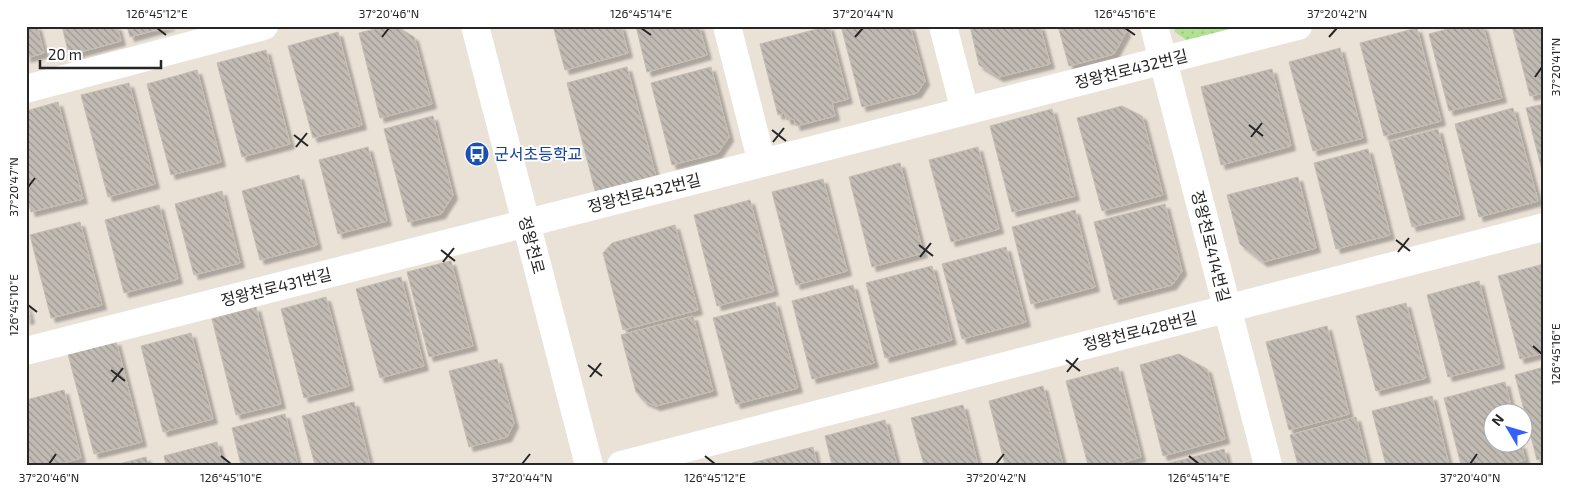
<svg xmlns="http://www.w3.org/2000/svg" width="1570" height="491" font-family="'Exo 2','Noto Sans KR',sans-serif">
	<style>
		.green { fill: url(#green-dots) }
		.building { fill: url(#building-back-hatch); stroke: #c4bdb1; filter: url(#shadow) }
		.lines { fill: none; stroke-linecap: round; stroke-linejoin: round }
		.minor { stroke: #fff; stroke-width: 28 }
		.ticks { fill: none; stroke: #262626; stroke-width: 2 }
		.labels { text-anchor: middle; stroke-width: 4; stroke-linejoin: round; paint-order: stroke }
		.street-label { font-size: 16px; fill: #262626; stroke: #fff }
		.transit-label { font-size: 16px; fill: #164399; stroke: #fff; text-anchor: start }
		.neatline { fill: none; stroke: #262626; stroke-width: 2 }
		.ticks-label { font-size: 12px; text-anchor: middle; fill: #262626 }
	</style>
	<defs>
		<pattern id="green-dots" width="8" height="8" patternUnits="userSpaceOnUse" patternTransform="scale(1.25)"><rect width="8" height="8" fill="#b0e292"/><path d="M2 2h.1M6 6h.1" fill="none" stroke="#97c27e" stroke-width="1.8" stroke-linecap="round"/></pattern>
		<pattern id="building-back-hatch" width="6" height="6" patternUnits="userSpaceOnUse" patternTransform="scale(1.25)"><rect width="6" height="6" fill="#c1bbb4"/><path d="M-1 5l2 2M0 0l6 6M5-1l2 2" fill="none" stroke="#9d9892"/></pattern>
		<filter id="shadow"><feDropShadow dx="4.5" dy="4.5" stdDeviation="1" flood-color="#0004"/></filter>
	</defs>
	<rect width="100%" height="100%" fill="#eae1d7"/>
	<path class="green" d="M1174 26H1255L1192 44 1175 32Z"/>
	<path class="building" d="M26 26H37L44 53 26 58Z
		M62 26H117L121 41 69 55Z
		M127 26H170L130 37Z
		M387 26H396L414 37 432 104 380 118 359 33Z
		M553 26H621L628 53 565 70Z
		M636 26H699L707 55 647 72Z
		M829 26 848 99 832 103 835 116 796 126 794 119 787 120 784 113 778 115 760 44Z
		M841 26H910L925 81 917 93 862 107Z
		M970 26H1040L1050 64 999 77 979 65Z
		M1058 26H1124L1126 32 1114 54 1069 66Z
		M1459 26H1483L1502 98 1449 111 1429 34Z
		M1512 26H1544V93L1530 96Z
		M1417 28 1441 121 1384 136 1360 43Z
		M338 32 362 125 313 138 288 46Z
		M1340 48 1363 138 1313 151 1289 62Z
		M266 50 290 144 242 157 217 63Z
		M627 67 656 177 596 194 567 83Z
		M711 67 729 137 718 153 672 165 651 83Z
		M1272 69 1291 146 1221 165 1201 87Z
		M197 70 221 162 171 175 147 84Z
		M129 83 155 184 108 197 81 95Z
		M58 102 83 199 31 212 26 193V111Z
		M1544 104V178L1526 108Z
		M1122 106 1142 116 1163 195 1102 211 1077 118Z
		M1513 108 1538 201 1479 217 1455 124Z
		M1052 109 1075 196 1012 212 990 126Z
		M433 116 453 195 441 214 408 222 384 129Z
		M1438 129 1460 215 1412 227 1389 142Z
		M368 147 387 221 338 234 319 160Z
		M978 147 999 229 951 242 929 160Z
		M1368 149 1390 235 1336 249 1314 163Z
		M900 163 923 253 872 267 849 177Z
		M299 175 317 245 260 260 242 191Z
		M1298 177 1316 248 1263 262 1240 244 1227 195Z
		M823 179 847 271 796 285 772 192Z
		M222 191 240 263 194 275 175 204Z
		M750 200 774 291 717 306 694 215Z
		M1165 204 1182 271 1172 285 1114 300 1094 222Z
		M159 205 178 279 124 293 105 220Z
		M1075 210 1095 287 1031 304 1012 227Z
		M80 222 102 305 51 318 30 235Z
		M675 225 698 310 623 330 603 253 612 243Z
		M1006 247 1026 322 962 339 942 264Z
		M451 261 473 346 429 357 407 272Z
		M1544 264V353L1520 359 1498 276Z
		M932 266 952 340 885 358 866 283Z
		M401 277 424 366 380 378 356 289Z
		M1479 281 1500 364 1448 377 1427 295Z
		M853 285 874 363 812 379 792 301Z
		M326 297 349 386 304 398 281 309Z
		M775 302 798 388 736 404 713 318Z
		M26 303 30 319 26 320Z
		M1406 303 1426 378 1376 391 1356 316Z
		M256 307 281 404 236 415 212 319Z
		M693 316 713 391 656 406 644 401 636 392 621 335Z
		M1327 326 1349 414 1289 430 1266 342Z
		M191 333 213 419 163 432 141 346Z
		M116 341 142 442 94 454 68 354Z
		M1179 354 1207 369 1225 439 1163 456 1140 365Z
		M497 359 514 423 507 437 469 447 449 371Z
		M1118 367 1141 457 1114 465H1088L1066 381Z
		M1544 367V458L1537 460 1515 375Z
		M1505 382 1513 414H1492V444H1521L1525 460 1506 465H1461L1444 398Z
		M1043 386 1063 465H1005L989 401Z
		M64 390 81 458 56 465H26V400Z
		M1432 396 1449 465H1386L1372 411Z
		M354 402 370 465H315L302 416Z
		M963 405 978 465H924L911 418Z
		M285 414 298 465H241L232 428Z
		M1356 417 1368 465H1298L1290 435Z
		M885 420 897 465H832L825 436Z
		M217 442 223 465H166L164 456Z
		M813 447 817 465H753L752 463Z
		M1224 449 1228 465H1162Z
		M146 457 148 465H115Z"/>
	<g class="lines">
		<path class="minor" d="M475 26 589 465
			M727 26 762 163
			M943 26 965 111
			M1154 26 1268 465
			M26 89 264 26
			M26 351 1298 26
			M621 465 1544 227"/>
	</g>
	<path class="ticks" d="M157 28 166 35M641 28 651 35M1125 28 1135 35M382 37 389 28M855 37 863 28M1329 37 1337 28M1535 77 1542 67M1249 125 1263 136M772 130 786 141M294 135 308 146M1251 137 1262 123M773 142 784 128M296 147 307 133M28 187 35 178M1396 240 1410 251M919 245 933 256M441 250 455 261M1398 252 1409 238M920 257 931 243M443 262 454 248M28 305 37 312M1533 346 1542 354M1066 360 1080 371M588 365 602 376M111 370 125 381M1067 372 1078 358M590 377 601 363M112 382 123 368M221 456 231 464M705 456 715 464M1189 456 1199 464M49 464 56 454M522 464 530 454M996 464 1004 454M1470 464 1477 454"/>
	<defs>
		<symbol id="bus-disc" viewBox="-11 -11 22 22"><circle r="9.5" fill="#1a4fb4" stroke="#fff"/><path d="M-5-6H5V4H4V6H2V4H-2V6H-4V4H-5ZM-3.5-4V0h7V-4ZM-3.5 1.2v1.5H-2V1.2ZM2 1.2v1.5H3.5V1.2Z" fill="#fff"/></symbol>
	</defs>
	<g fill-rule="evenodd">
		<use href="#bus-disc" x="463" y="140" width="28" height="28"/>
	</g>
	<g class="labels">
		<g class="street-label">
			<text transform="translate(1131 69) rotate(-14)" y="6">정왕천로432번길</text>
			<text transform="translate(644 193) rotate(-14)" y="6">정왕천로432번길</text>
			<text transform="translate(532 245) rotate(75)" y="6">정왕천로</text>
			<text transform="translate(1211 246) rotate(76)" y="6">정왕천로414번길</text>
			<text transform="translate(276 287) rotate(-14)" y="6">정왕천로431번길</text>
			<text transform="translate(1140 331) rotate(-14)" y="6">정왕천로428번길</text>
		</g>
		<g class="transit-label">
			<text x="494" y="160">군서초등학교</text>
		</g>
	</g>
	<rect width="1570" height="491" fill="none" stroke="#ffffff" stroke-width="55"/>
	<g transform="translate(1508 428) rotate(308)"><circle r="24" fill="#ffffff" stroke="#a8a8a8"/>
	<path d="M0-4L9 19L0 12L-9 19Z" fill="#3360fb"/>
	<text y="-8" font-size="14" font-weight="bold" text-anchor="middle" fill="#262626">N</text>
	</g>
	<path d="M40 60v8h121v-8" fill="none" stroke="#262626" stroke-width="2.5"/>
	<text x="48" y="60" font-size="15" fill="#262626" stroke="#ffffff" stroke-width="4" paint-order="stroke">20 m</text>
	<rect x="28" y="28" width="1514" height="436" class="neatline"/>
	<g class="ticks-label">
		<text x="157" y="18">126°45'12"E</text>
		<text x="389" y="18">37°20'46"N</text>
		<text x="641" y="18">126°45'14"E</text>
		<text x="863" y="18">37°20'44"N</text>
		<text x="1125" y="18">126°45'16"E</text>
		<text x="1337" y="18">37°20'42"N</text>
		<text transform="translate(1556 67) rotate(-90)" y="4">37°20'41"N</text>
		<text transform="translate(14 187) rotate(-90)" y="4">37°20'47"N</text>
		<text transform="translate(14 305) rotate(-90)" y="4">126°45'10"E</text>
		<text transform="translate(1556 354) rotate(-90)" y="4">126°45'16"E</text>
		<text x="49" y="482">37°20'46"N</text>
		<text x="231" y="482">126°45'10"E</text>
		<text x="522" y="482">37°20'44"N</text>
		<text x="715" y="482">126°45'12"E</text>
		<text x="996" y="482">37°20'42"N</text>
		<text x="1199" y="482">126°45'14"E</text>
		<text x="1470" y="482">37°20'40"N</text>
	</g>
</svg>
